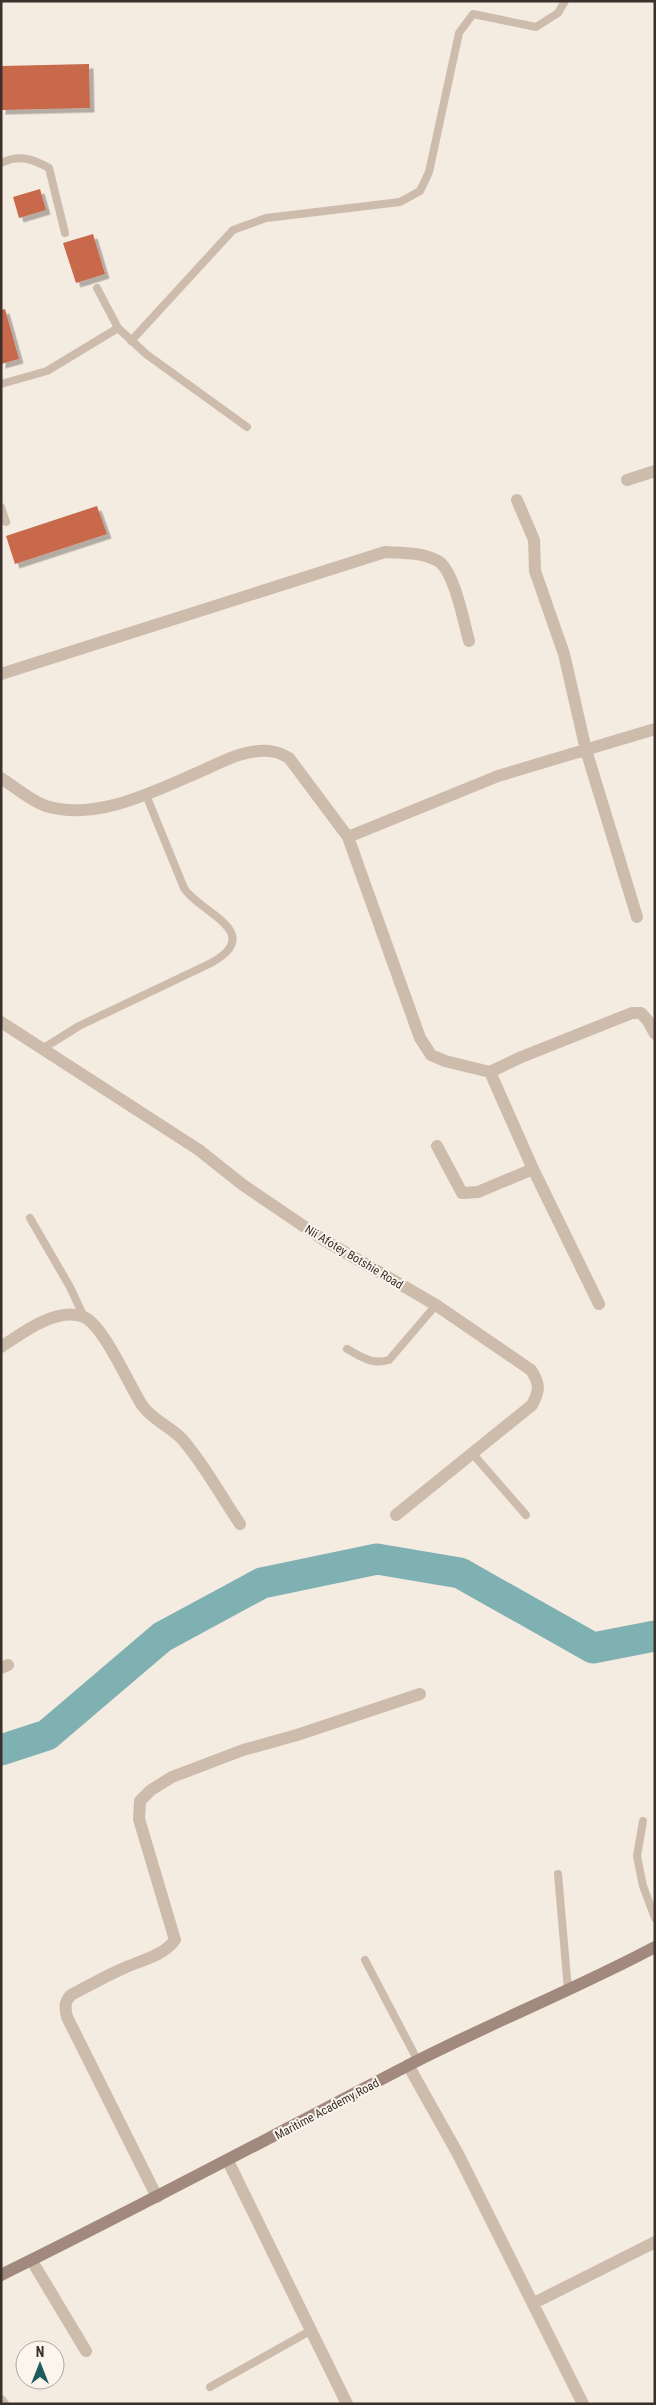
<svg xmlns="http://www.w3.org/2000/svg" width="656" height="2405" font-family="'Roboto Condensed',sans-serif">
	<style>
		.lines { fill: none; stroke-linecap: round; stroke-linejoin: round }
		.river { stroke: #7fb0b2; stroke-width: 31 }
		.building { fill: #c8694b; filter: url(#shadow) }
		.lane { stroke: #cdbbac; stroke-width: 8 }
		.street { stroke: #cdbbac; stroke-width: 12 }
		.secondary { stroke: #a18a7d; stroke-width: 12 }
		.labels { text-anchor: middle; stroke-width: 4; stroke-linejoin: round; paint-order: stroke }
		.street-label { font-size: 12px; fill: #3b302b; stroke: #fbf5ee }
	</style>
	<defs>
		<filter id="shadow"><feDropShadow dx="4.5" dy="4.5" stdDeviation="0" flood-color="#0004"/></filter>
	</defs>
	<rect width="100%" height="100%" fill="#f4ebe1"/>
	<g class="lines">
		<path class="river" d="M1 1750 47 1735 162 1637 262 1583 377 1559 460 1573 593 1648 655 1636"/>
	</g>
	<path class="building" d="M89 64 90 108 1 110V66Z
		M40 189 46 210 19 218 13 197Z
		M93 234 105 274 76 283 63 243Z
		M5 309 19 359 1 364V310Z
		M97 506 107 534 15 564 6 536Z"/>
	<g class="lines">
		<path class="lane" d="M1 163C19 154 33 159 49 168L65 233
			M97 288 118 328 146 354 247 427
			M131 341 233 230 266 218 400 202 420 191 429 172 459 33 473 14 536 27 558 13 565 1
			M1 384 47 371 118 328
			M1 507 6 522
			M42 1049 79 1026 211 963C267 932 198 912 184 888L146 795
			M30 1218 70 1287 84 1317
			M347 1349C362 1357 371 1365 389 1360L436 1305
			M472 1453 526 1515
			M643 1821 637 1856 643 1886 655 1918
			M558 1874 568 1990
			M365 1960 418 2061
			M210 2387 310 2331"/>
		<path class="street" d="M627 480 655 471
			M517 500 534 540 535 571 564 654 586 750 637 917
			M1 674 385 552C403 553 422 552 438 561 454 570 464 623 469 641
			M1 778C15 787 31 801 46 806 98 822 159 789 206 769 227 759 251 747 275 752 280 753 285 756 289 758L348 837 420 1038 431 1055 445 1061 490 1072 519 1058 632 1013H641L648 1021 655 1034
			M348 837 498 776 655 729
			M1 1022 199 1150 243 1185 324 1240 436 1305 531 1370C540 1384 540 1390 532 1405L396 1515
			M490 1072 533 1169 599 1304
			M437 1146 462 1193 478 1192 533 1169
			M1 1347C22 1333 57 1306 84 1317 104 1326 129 1385 142 1405 152 1420 170 1426 182 1439 204 1464 221 1496 240 1524
			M1 1668 8 1665
			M408 2065 458 2154 583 2404
			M228 2161 347 2404
			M157 2197 67 2017C65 2008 64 2002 71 1995 88 1986 106 1976 124 1968 142 1960 163 1956 175 1940L139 1819 140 1801 151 1790 172 1777 243 1750 297 1735 420 1694
			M32 2261 86 2351
			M534 2303 655 2242
			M1 2401 3 2404"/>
		<path class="secondary" d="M1 2275C138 2208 272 2136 407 2066 488 2024 574 1990 655 1947"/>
	</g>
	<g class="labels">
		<g class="street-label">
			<text transform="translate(354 1257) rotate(31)" y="4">Nii Afotey Botshie Road</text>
			<text transform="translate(327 2109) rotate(-28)" y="4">Maritime Academy Road</text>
		</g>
	</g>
	<rect width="656" height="2405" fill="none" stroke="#3b302b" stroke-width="5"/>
	<g transform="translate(40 2365)"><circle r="24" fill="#fbf5ee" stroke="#aea6a0"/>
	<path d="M0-4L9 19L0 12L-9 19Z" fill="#1f5a5e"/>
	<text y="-8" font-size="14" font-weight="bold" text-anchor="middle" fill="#3b302b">N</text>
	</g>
</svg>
